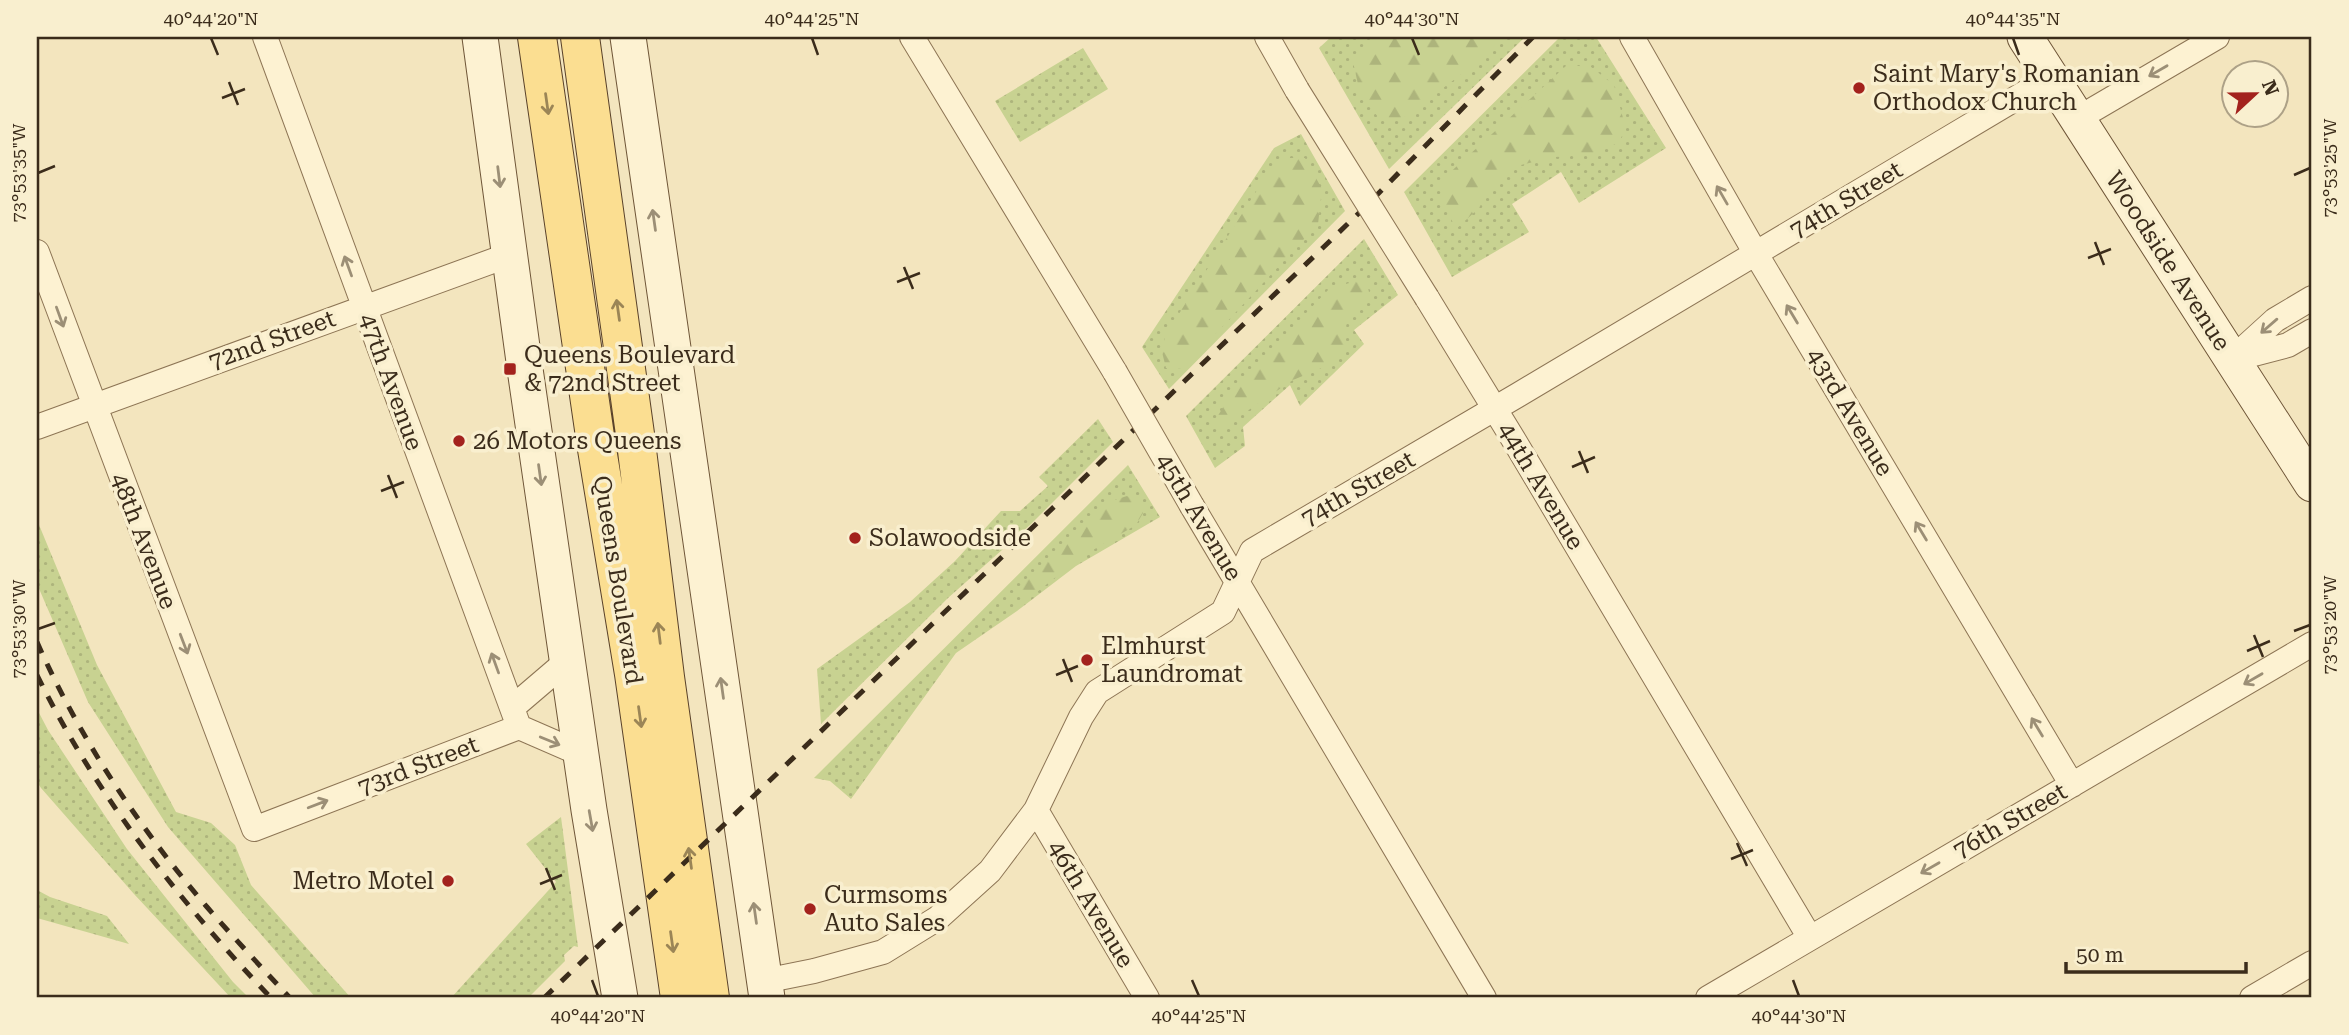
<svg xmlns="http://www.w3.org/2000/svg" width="2349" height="1035" font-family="'Roboto Serif',serif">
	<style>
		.grass { fill: url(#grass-dots) }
		.forest { fill: url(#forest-firs) }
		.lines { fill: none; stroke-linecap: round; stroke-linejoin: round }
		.street-casing { stroke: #8d7555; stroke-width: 26 }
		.secondary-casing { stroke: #6f5638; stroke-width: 37 }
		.primary-casing { stroke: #5a422a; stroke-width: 40 }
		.street { stroke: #fdf2d2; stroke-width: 24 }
		.secondary { stroke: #fdf2d2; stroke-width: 35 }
		.primary { stroke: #fbde91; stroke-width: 38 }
		.rail { stroke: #3b2c1b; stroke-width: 5; stroke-dasharray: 12 12; stroke-linecap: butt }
		.street-bridge-casing { stroke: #8d7555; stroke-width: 26; stroke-linecap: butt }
		.street-bridge { stroke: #fdf2d2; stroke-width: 24 }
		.oneway { stroke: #9c8f76 }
		.oneway2 { stroke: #9b8556 }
		.ticks { fill: none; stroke: #3b2c1b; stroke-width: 2.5 }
		.poi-dot { fill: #a3221d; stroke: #f9efcf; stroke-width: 2.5 }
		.labels { text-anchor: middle; stroke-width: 7; stroke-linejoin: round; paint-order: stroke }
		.poi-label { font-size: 24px; fill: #3b2c1b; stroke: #f9efcf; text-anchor: start }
		.street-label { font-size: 24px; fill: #3b2c1b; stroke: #f9efcf }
		.neatline { fill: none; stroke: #3b2c1b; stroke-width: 2.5 }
		.ticks-label { font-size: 18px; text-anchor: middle; fill: #3b2c1b }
	</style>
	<defs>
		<pattern id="grass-dots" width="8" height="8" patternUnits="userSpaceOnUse" patternTransform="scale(1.75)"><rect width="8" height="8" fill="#c8d291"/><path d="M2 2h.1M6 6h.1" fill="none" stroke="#adb47c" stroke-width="1.8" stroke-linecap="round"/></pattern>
		<pattern id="forest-firs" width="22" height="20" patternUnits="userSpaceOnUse" patternTransform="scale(1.75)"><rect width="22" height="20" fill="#c8d291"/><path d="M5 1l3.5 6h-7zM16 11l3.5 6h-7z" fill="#adb47c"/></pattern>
	</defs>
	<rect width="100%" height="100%" fill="#f3e5be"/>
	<path class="grass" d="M1331 37H1525L1389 169 1319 48Z
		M1560 37H1596L1666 148 1579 203 1561 172 1512 204 1529 232 1452 277 1404 192Z
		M1083 48 1108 89 1020 142 995 101Z
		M1301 134 1345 211 1169 389 1142 347 1274 148Z
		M1364 239 1398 295 1354 330 1364 344 1300 406 1290 385 1243 427 1245 446 1215 468 1186 416Z
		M1098 419 1113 442 1030 525 948 598 821 724 817 669 910 602 955 561 1001 511H1020L1048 486 1039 477Z
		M1128 465 1160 517 1076 566 1017 611 956 653 851 799 830 781 814 778Z
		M37 520 97 665 176 812 211 823 235 845 251 885 351 998H316L168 827 88 702 37 584Z
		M37 709 48 730 127 849 233 982 249 998H231L134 894 41 788 37 782Z
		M561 817 578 947 574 946 564 955 565 961 528 998H451L556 882 526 844Z
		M37 890 50 897 107 916 129 944 37 918Z"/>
	<path class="forest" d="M1374 37H1502L1471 67 1402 119 1378 117 1360 93 1353 62 1368 41Z
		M1567 65 1591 67 1614 85 1626 129 1618 143 1590 155 1554 157 1521 165 1491 186 1479 208 1456 229 1442 201 1444 178Z
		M1287 158H1305L1322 189 1318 224 1183 369 1166 368 1162 352 1165 336 1274 163Z
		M1366 278 1370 297 1347 319 1344 345 1340 352 1324 367 1293 380 1222 428 1218 427 1216 419 1234 389 1329 289Z
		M1127 496 1140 502 1143 513 1136 525 1081 557 1037 592 1023 596 1020 593 1024 581 1111 501Z"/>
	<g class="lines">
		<defs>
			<path id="street" d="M265 37 519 727
				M912 37 1115 372
				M1267 37 1297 90
				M1632 37 1756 254 2072 785
				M2077 119 2217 37
				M37 252 254 829 519 727 581 754
				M1427 298 1515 442 1810 938
				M2235 359 2288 345 2312 331
				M2231 360 2275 320 2312 298
				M37 427 509 255
				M1192 506 1484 998
				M512 708 567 661
				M1036 810 1147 998
				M764 981 814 971 883 952 938 918 990 871 1036 810 1081 717 1097 692 1223 612 1252 551 1518 395 2050 78
				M1708 998 2312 644
				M2252 998 2312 963"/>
			<path id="secondary" d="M480 37 525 369 589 810 620 998
				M628 37 767 998
				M2025 37 2312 484"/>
			<path id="primary" d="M537 37 596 443 634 674 680 998
				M580 37 635 434 665 677 710 998"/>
		</defs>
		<use href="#street" class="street-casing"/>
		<use href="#secondary" class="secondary-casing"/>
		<use href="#primary" class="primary-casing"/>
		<use href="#street" class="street"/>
		<use href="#secondary" class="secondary"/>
		<use href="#primary" class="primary"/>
		<path class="rail" d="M37 642C79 737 139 828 207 907 234 938 262 968 290 998
			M37 675C96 795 179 901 271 998
			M544 998 1359 213 1533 37"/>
		<defs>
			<path id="street-bridge" d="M1297 90 1427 298
				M1115 372 1192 506"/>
		</defs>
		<use href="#street-bridge" class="street-bridge-casing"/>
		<use href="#street-bridge" class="street-bridge"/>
	</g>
	<defs><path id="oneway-shaft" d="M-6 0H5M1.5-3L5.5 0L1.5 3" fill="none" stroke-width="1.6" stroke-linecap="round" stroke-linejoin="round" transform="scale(1.75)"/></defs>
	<g class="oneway">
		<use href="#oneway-shaft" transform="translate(2158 71) rotate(150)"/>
		<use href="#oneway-shaft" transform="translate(499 177) rotate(83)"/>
		<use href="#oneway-shaft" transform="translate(1722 195) rotate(-120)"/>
		<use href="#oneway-shaft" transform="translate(654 220) rotate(-98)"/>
		<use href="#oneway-shaft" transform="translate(348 266) rotate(-110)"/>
		<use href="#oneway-shaft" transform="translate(1792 314) rotate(-121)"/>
		<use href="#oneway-shaft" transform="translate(60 317) rotate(70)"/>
		<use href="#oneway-shaft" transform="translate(2269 326) rotate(139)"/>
		<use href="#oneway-shaft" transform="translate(540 475) rotate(82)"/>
		<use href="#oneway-shaft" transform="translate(1921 531) rotate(-121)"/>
		<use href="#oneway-shaft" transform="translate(184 644) rotate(69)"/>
		<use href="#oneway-shaft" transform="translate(495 663) rotate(-110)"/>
		<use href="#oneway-shaft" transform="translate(2253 679) rotate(150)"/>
		<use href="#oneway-shaft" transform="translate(722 688) rotate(-98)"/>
		<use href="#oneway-shaft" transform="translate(2037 727) rotate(-121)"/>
		<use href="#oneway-shaft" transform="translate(550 741) rotate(22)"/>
		<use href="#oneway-shaft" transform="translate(318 804) rotate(-21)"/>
		<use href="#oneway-shaft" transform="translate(591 821) rotate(80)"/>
		<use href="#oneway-shaft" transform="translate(1930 868) rotate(150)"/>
		<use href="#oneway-shaft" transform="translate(755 913) rotate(-98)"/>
	</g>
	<g class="oneway2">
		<use href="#oneway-shaft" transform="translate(547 104) rotate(82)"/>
		<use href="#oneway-shaft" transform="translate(618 310) rotate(-98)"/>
		<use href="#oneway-shaft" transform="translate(659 633) rotate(-97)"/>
		<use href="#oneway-shaft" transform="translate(640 717) rotate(82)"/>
		<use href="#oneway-shaft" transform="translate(690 858) rotate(-98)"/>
		<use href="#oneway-shaft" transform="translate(672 942) rotate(82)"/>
	</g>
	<path class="ticks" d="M211 38 218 55M812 38 818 55M1412 38 1419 55M2013 38 2019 55M229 82 238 105M222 98 245 89M38 173 55 166M2294 175 2310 168M2095 242 2104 265M2088 258 2111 249M904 267 913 289M897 282 920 273M1579 451 1588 473M1572 467 1595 457M388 475 397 498M381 491 404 482M38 629 55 623M2294 631 2310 625M2254 635 2263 657M2247 651 2270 641M1063 659 1072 682M1056 675 1078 666M1737 843 1747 866M1731 859 1753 850M546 868 555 890M540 884 562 875M592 980 598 996M1192 980 1199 996M1793 980 1799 996"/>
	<g class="poi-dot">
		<circle cx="1859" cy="88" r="7"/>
		<rect x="503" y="362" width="14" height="14" rx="3.5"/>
		<circle cx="459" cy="441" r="7"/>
		<circle cx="855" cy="538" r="7"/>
		<circle cx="1087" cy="660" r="7"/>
		<circle cx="448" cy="881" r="7"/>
		<circle cx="810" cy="909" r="7"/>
	</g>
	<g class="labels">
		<g class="poi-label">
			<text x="1873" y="82">Saint Mary's Romanian<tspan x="1873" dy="28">Orthodox Church</tspan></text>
			<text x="524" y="363">Queens Boulevard<tspan x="524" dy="28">&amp; 72nd Street</tspan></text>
			<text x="473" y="449">26 Motors Queens</text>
			<text x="869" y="546">Solawoodside</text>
			<text x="1101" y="654">Elmhurst<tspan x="1101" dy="28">Laundromat</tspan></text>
			<text x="434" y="889" text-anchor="end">Metro Motel</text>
			<text x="824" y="903">Curmsoms<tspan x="824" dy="28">Auto Sales</tspan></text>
		</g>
		<g class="street-label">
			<text transform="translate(1846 200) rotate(-31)" y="8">74th Street</text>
			<text transform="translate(2168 261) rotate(57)" y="8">Woodside Avenue</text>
			<text transform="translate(272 340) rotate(-20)" y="8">72nd Street</text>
			<text transform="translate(391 382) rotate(70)" y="8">47th Avenue</text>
			<text transform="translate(1850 412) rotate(59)" y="8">43rd Avenue</text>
			<text transform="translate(1541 486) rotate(59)" y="8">44th Avenue</text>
			<text transform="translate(1358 489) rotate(-30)" y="8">74th Street</text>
			<text transform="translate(1199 517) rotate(59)" y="8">45th Avenue</text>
			<text transform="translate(144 541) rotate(69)" y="8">48th Avenue</text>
			<text transform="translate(618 580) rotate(81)" y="8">Queens Boulevard</text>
			<text transform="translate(418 766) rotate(-21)" y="8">73rd Street</text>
			<text transform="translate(2010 821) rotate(-30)" y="8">76th Street</text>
			<text transform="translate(1091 904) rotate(59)" y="8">46th Avenue</text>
		</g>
	</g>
	<rect width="2349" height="1035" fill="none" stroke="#f9efcf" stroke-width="77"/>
	<g transform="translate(2255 94) rotate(68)"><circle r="33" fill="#f9efcf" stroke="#ada187" stroke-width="2"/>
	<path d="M0-5L12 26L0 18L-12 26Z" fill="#a3221d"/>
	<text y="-10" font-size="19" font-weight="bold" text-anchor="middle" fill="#3b2c1b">N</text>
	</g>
	<path d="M2066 962v10h180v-10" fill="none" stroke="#3b2c1b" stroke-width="3.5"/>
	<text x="2076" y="962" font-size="21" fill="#3b2c1b" stroke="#f9efcf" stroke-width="5" paint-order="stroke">50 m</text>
	<rect x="38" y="38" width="2272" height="958" class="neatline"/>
	<g class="ticks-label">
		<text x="211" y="25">40°44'20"N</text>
		<text x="812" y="25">40°44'25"N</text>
		<text x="1412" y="25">40°44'30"N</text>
		<text x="2013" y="25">40°44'35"N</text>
		<text transform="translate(2330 168) rotate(-90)" y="6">73°53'25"W</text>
		<text transform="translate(19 173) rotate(-90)" y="6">73°53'35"W</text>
		<text transform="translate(2330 625) rotate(-90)" y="6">73°53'20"W</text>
		<text transform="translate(19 629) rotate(-90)" y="6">73°53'30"W</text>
		<text x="598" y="1022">40°44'20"N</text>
		<text x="1199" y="1022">40°44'25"N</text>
		<text x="1799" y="1022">40°44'30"N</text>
	</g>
</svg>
